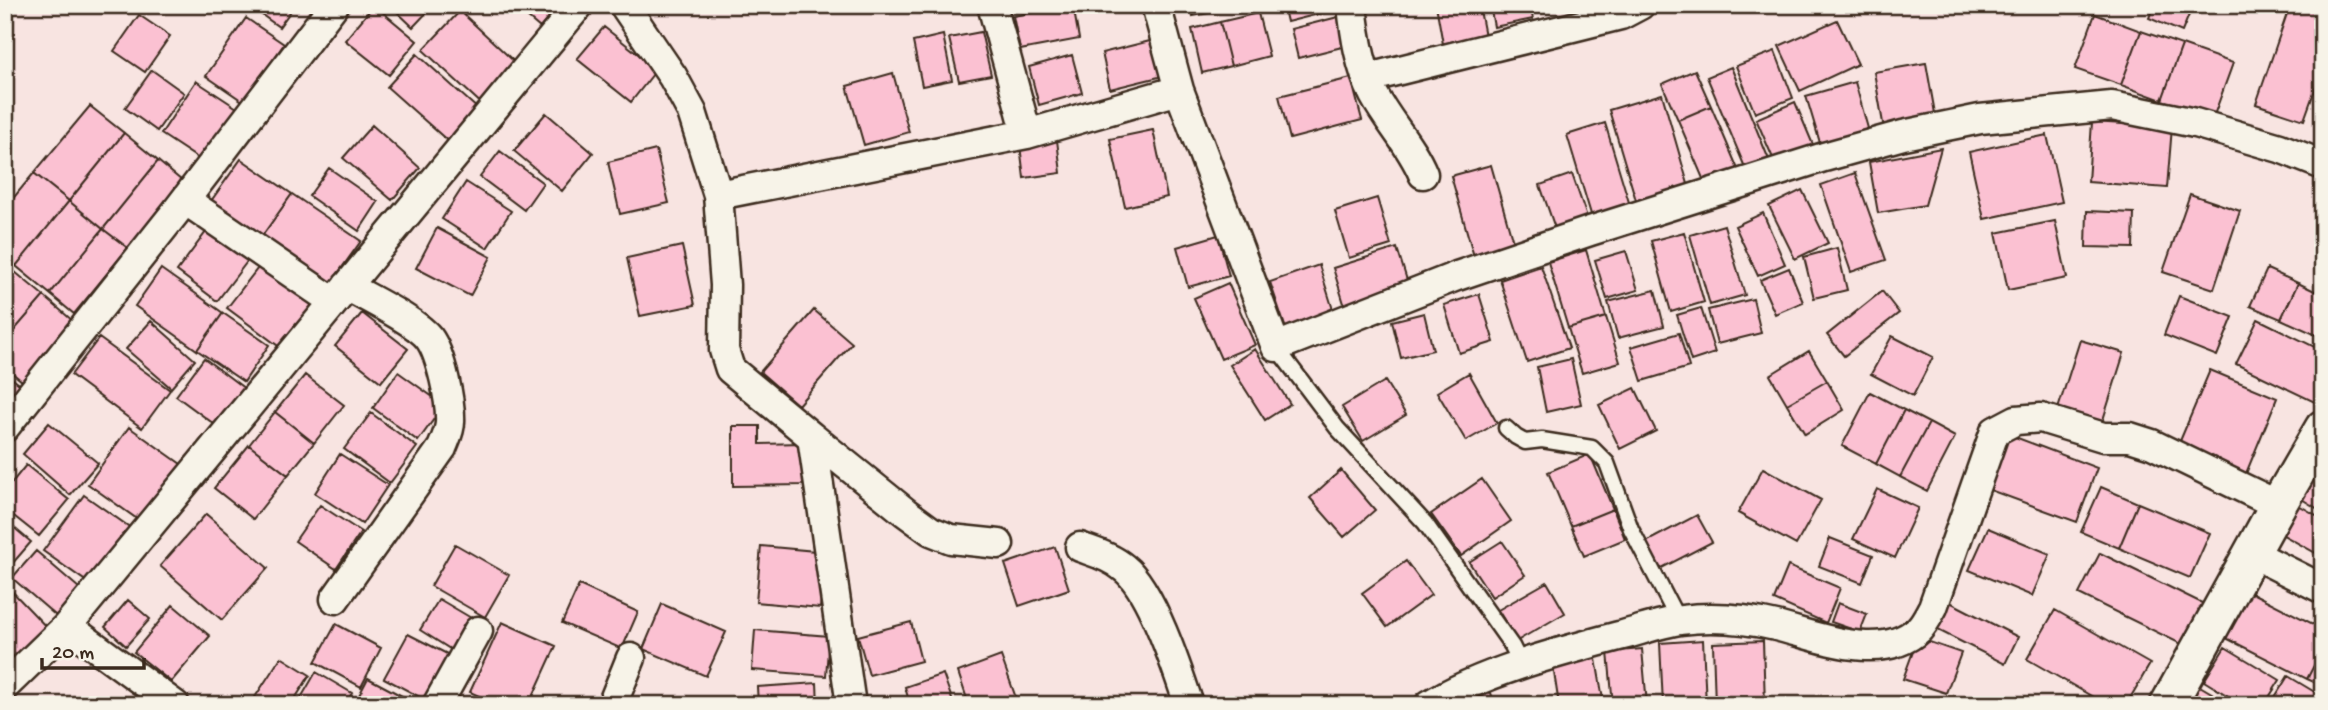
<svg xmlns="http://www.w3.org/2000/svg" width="2328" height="710" font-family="'Gochi Hand',sans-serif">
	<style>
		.building { fill: #fbc1d2; stroke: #3b2a1e; stroke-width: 2 }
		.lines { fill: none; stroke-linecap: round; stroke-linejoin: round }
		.service-casing { stroke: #3b2a1e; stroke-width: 19 }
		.minor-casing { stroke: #3b2a1e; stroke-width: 33 }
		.tertiary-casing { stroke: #3b2a1e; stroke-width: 40 }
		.service { stroke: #f7f3e8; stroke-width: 14 }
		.minor { stroke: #f7f3e8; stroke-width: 28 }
		.tertiary { stroke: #f7f3e8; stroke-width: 35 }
	</style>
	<rect width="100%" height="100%" fill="#f8e4e1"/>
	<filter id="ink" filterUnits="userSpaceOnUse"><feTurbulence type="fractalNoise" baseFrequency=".0143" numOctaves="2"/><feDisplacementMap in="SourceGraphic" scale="14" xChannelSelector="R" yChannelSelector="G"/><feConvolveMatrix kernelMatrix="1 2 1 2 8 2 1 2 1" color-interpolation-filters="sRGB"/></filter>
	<g filter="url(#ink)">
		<path class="building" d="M248 5H295L279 27Z
			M374 5 417 41 389 75 345 40Z
			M390 5H434L413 27Z
			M513 5H559L540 28Z
			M1073 5 1079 39 1020 50 1013 16Z
			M1192 5H1251L1193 16Z
			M1283 5H1345L1346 7 1287 22Z
			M1436 5H1479L1485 36 1443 44Z
			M1490 5H1530L1533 19 1494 27Z
			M1537 5H1569V7L1538 12Z
			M2154 5H2193L2182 32 2149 18Z
			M2290 5H2323V67L2304 120 2256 104Z
			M460 11 521 68 485 107 423 50Z
			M1258 13 1269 56 1231 66 1220 22Z
			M2095 14 2141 31 2121 85 2075 69Z
			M139 15 170 36 145 72 114 51Z
			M1338 17 1346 46 1298 58 1291 29Z
			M246 18 284 44 244 102 206 76Z
			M1837 20 1858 64 1800 91 1779 46Z
			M1220 22 1231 66 1202 73 1192 29Z
			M604 27 657 69 631 102 577 59Z
			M2141 31 2182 45 2162 100 2121 85Z
			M981 32 991 75 959 81 949 38Z
			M943 35 952 80 922 86 913 42Z
			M1154 40 1163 76 1110 89 1102 53Z
			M2182 45 2233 63 2213 118 2162 100Z
			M1775 51 1793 98 1755 113 1736 66Z
			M417 54 479 110 449 142 387 87Z
			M1072 55 1082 93 1039 105 1029 67Z
			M1926 63 1936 119 1884 129 1874 72Z
			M1731 67 1772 167 1749 177 1707 77Z
			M152 70 184 93 157 131 125 108Z
			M1695 70 1711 106 1678 120 1662 84Z
			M893 73 909 132 864 145 847 86Z
			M1351 78 1362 120 1290 139 1279 96Z
			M196 81 237 108 202 161 161 134Z
			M1855 82 1869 132 1821 146 1806 96Z
			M1662 94 1690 191 1638 207 1609 110Z
			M1795 102 1814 147 1775 163 1756 119Z
			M90 106 124 133 69 201 34 173Z
			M1711 106 1740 174 1707 188 1678 120Z
			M546 113 593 153 562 191 514 151Z
			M2092 122 2172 127 2167 188 2088 182Z
			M1605 123 1631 209 1593 221 1567 135Z
			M372 125 420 168 392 200 343 158Z
			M1153 130 1167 197 1125 207 1110 139Z
			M124 133 158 161 103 229 69 201Z
			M2047 135 2062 202 1984 219 1969 152Z
			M1057 140 1061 173 1024 178 1020 145Z
			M1941 148 1925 205 1878 213 1869 162Z
			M656 150 669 203 620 214 608 162Z
			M500 151 543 183 524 210 480 177Z
			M241 159 292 194 262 236 211 201Z
			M158 161 182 181 128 248 103 229Z
			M1491 165 1515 249 1475 260 1451 176Z
			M329 168 378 202 359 231 309 196Z
			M34 173 69 201 16 266 5 258V208Z
			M1855 173 1886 260 1851 272 1821 185Z
			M1572 174 1589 223 1557 234 1540 185Z
			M466 182 511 211 487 248 442 219Z
			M1802 190 1828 243 1795 259 1769 206Z
			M292 194 361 241 331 283 262 236Z
			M2190 194 2240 211 2214 289 2163 272Z
			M1377 198 1391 245 1349 258 1335 211Z
			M69 201 103 229 50 294 16 266Z
			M2087 211 2134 213 2133 248 2086 247Z
			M1763 213 1785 264 1758 276 1735 226Z
			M2055 221 2067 278 2008 290 1996 233Z
			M1724 225 1745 295 1710 305 1690 235Z
			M209 228 249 259 217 301 177 271Z
			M437 228 491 257 470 296 416 268Z
			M103 229 128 248 74 314 50 294Z
			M1684 232 1704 302 1671 312 1651 241Z
			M1218 235 1229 276 1188 287 1177 247Z
			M682 246 695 305 640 316 627 258Z
			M1397 248 1410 290 1346 310 1333 268Z
			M1837 248 1847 290 1814 298 1804 257Z
			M1586 250 1606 317 1568 328 1548 262Z
			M1626 251 1638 290 1607 299 1595 260Z
			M261 264 318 308 285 351 227 308Z
			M1319 265 1335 316 1287 332 1270 282Z
			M1541 266 1569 348 1527 362 1500 280Z
			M9 267 44 296 5 341V272Z
			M1789 268 1803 302 1775 314 1760 280Z
			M161 269 223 313 197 350 135 306Z
			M2267 269 2298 283 2281 319 2250 306Z
			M1228 283 1255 345 1221 359 1194 298Z
			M2298 283 2323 295V338L2281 319Z
			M1655 290 1664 326 1618 338 1608 302Z
			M1882 291 1899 313 1844 356 1827 335Z
			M1479 294 1494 342 1459 353 1444 305Z
			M44 296 73 321 22 381 5 367V341Z
			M2179 296 2233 317 2217 356 2164 335Z
			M1753 299 1761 333 1717 344 1708 310Z
			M1701 308 1715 353 1691 361 1677 315Z
			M814 310 852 343 798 405 760 372Z
			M223 313 269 345 244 382 197 350Z
			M362 313 408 349 381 382 335 346Z
			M1424 313 1433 350 1401 358 1392 321Z
			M1606 317 1620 362 1582 373 1568 328Z
			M2258 319 2323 351V406L2236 364Z
			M151 321 195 360 171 388 126 349Z
			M1679 333 1689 367 1642 381 1631 347Z
			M1892 336 1933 357 1913 396 1871 374Z
			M99 338 170 390 142 428 71 375Z
			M2080 340 2124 353 2102 423 2058 409Z
			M1255 349 1290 404 1265 420 1230 365Z
			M1809 351 1827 381 1787 404 1770 375Z
			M204 358 253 395 225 432 176 396Z
			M1571 359 1581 404 1546 412 1537 367Z
			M2210 370 2277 398 2245 476 2177 448Z
			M398 372 444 405 418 441 373 408Z
			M5 373 23 387 5 408Z
			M1469 373 1497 423 1466 441 1437 392Z
			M305 375 344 405 314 443 275 412Z
			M1385 381 1406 415 1363 441 1342 407Z
			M1827 381 1844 410 1805 434 1787 404Z
			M1635 388 1656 431 1620 449 1599 405Z
			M1870 392 1904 410 1876 464 1842 446Z
			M1904 410 1929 423 1900 477 1876 464Z
			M275 412 314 443 288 475 249 445Z
			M371 413 417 447 390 483 344 449Z
			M49 423 98 463 70 495 23 454Z
			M1929 423 1955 437 1927 491 1900 477Z
			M733 426H760V444L803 443V485L733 486Z
			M129 427 188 469 147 526 88 484Z
			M2007 434 2097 468 2077 522 1987 489Z
			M249 445 288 475 253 519 214 488Z
			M340 454 388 485 362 524 315 493Z
			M1590 454 1613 509 1571 526 1548 472Z
			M26 465 69 500 39 536 5 509V491Z
			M1763 468 1821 500 1796 545 1738 513Z
			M1341 470 1375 510 1344 537 1310 498Z
			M2317 470 2323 473V512L2300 498Z
			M1482 479 1511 521 1461 556 1431 514Z
			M2101 487 2138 503 2119 548 2081 532Z
			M1877 489 1918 508 1895 558 1853 539Z
			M84 495 138 533 97 589 43 551Z
			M2138 503 2210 533 2190 578 2119 548Z
			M2295 503 2323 519V557L2278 532Z
			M320 505 361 532 336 569 295 541Z
			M1613 509 1625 539 1584 556 1571 526Z
			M206 514 268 568 222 620 160 566Z
			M1697 515 1712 542 1658 570 1644 543Z
			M5 520 31 542 5 572Z
			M1988 528 2050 554 2032 596 1969 570Z
			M1830 538 1873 555 1862 583 1819 566Z
			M1502 541 1525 575 1492 597 1469 562Z
			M455 544 509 575 485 617 431 586Z
			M761 546 826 552 820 608 756 602Z
			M1055 547 1069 589 1019 606 1005 564Z
			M36 551 86 594 62 621 12 578Z
			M2100 553 2206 605 2185 646 2079 594Z
			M1406 561 1431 595 1387 627 1362 593Z
			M1788 566 1840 588 1826 623 1774 600Z
			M1547 582 1565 613 1517 641 1498 610Z
			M6 585 51 632 5 677V586Z
			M579 585 638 612 622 649 562 623Z
			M2250 592 2323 629V648L2307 679 2226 638Z
			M439 599 478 622 458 654 420 630Z
			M128 600 150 619 126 646 105 627Z
			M1946 600 2018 637 2005 664 1932 627Z
			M1838 603 1867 614 1860 632 1831 622Z
			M662 604 726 632 706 676 643 649Z
			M173 605 210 636 171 682 134 652Z
			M2055 610 2150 664 2126 705H2107L2027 659Z
			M502 622 556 646 529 705H499L470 692Z
			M911 622 921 661 869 675 858 636Z
			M336 624 381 648 361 687 315 662Z
			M755 630 829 636 826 676 752 670Z
			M408 634 453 657 429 702 384 678Z
			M1918 638 1961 653 1946 693 1903 679Z
			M1703 640 1706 705H1663L1660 643Z
			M1763 641 1765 705H1715L1713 643Z
			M2225 647 2280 680 2264 705H2243L2204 681Z
			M2323 648V686L2307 679Z
			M1642 649 1647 705H1613L1608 652Z
			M1001 656 1016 698 999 705H969L958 672Z
			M281 657 310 675 291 705H250Z
			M1596 659 1604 705H1559L1553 666Z
			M316 672 352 693 345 705 298 703Z
			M943 674 954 705H910L905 687Z
			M2288 676 2323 697V705H2270Z
			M368 678 419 705H354Z
			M2193 682 2232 705H2180Z
			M817 683 818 705H758L757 687Z
			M1489 687 1495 705H1456Z
			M630 697 658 705H627Z"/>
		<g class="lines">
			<defs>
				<path id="service" d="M1276 347 1337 428 1425 523 1512 646 1522 666
					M1506 428 1516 437 1525 442 1542 440 1592 448 1607 463 1631 529 1678 620"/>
				<path id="minor" d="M624 5 673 77 692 112 718 195 725 285 724 350 730 369 812 437 851 705
					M992 5 1027 134
					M1156 5 1179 90 1276 347 1457 276 1590 231 1824 157 1903 135 1980 119 2112 106 2195 123 2280 148 2323 165
					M1352 5C1355 35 1360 68 1374 95 1389 123 1411 145 1423 174
					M1368 78 1621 15 1640 5
					M718 195 1027 134 1179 90
					M185 200 334 302
					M5 427 175 213 334 5
					M812 437 905 512 931 531 951 539 999 544
					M1080 547C1096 553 1111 557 1124 568 1151 589 1178 671 1189 705
					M2251 553 2323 589
					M335 599 442 448C445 440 450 431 450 422 451 403 441 354 429 338 416 321 367 298 347 286
					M67 626 175 705
					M5 686 67 626 579 5
					M437 705 478 631
					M612 705 631 658
					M1429 705C1482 672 1559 652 1619 636 1639 631 1660 623 1681 620 1712 616 1746 619 1776 626 1817 636 1882 664 1919 629 1925 623 1929 614 1933 607L1995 431 2016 420 2041 418 2103 437H2130L2152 444 2278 505"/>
				<path id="tertiary" d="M2168 705 2278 505 2323 428"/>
			</defs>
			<use href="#service" class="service-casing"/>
			<use href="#minor" class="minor-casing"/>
			<use href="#tertiary" class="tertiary-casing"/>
			<use href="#service" class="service"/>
			<use href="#minor" class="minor"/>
			<use href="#tertiary" class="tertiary"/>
		</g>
	</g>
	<rect width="2328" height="710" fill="none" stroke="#f7f3e8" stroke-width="28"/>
	<rect x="14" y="14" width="2300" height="682" fill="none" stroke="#3b2a1e" stroke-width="2.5" filter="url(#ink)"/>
	<path d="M42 658v10h102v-10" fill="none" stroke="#3b2a1e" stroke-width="3.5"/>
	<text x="52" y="658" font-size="21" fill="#3b2a1e" stroke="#f7f3e8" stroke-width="5" paint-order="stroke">20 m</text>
</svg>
